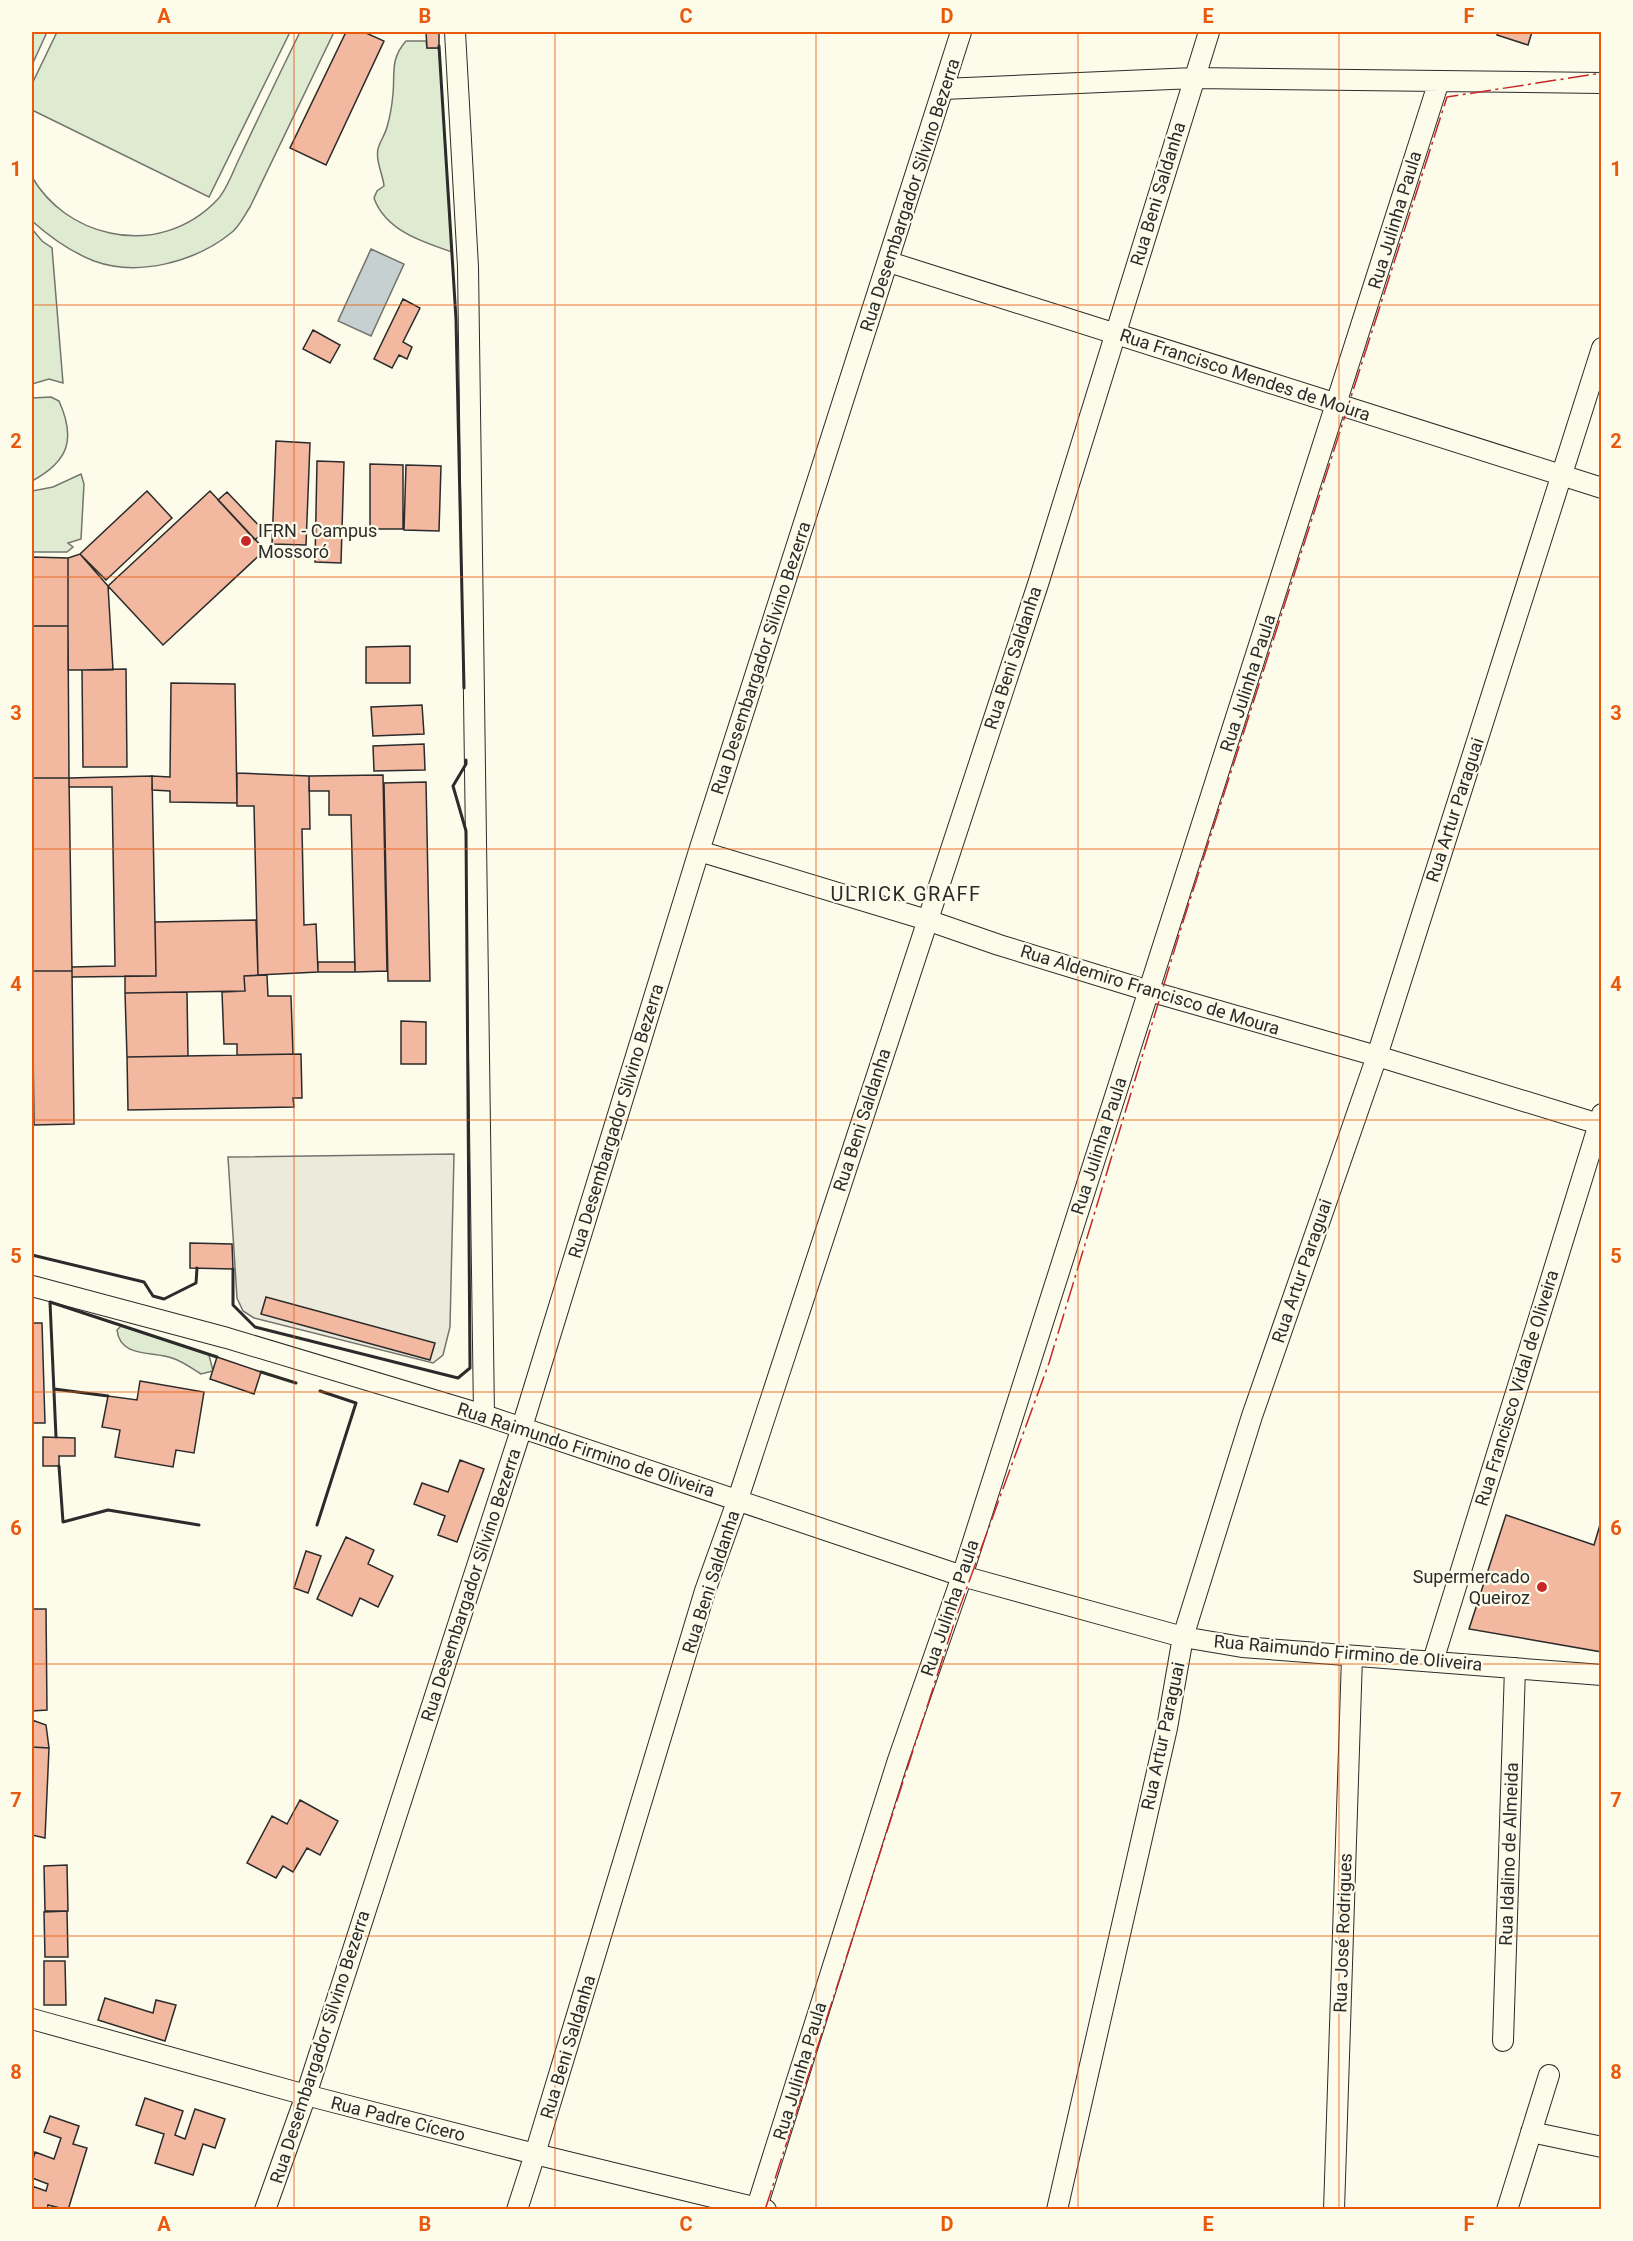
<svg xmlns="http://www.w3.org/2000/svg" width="1633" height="2241" font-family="Roboto,sans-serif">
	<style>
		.green { fill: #deebd1; stroke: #74746e; stroke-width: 1.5 }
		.parking { fill: #eceadb; stroke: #74746e; stroke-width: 1.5 }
		.water { fill: #c7d0d0; stroke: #74746e; stroke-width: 1.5 }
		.building { fill: #f2b8a0; stroke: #2b2b2b; stroke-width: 1.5 }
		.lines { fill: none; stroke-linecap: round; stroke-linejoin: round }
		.street-casing { stroke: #2b2b2b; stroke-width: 22 }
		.street { stroke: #fdfbea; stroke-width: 20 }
		.wall { stroke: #2b2b2b; stroke-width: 3 }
		.power { stroke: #c62828; stroke-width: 1.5; stroke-dasharray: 21 4.5 3 4.5; stroke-linecap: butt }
		.grid { fill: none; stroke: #e8590c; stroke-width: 1.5; stroke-opacity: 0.55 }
		.poi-dot { fill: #c62828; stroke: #fdfbea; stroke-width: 2 }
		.labels { text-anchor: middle; stroke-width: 4.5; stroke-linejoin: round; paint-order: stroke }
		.street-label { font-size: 18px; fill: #2b2b2b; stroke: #fdfbea }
		.poi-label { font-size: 18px; fill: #2b2b2b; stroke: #fdfbea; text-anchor: start }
		.neighbourhood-label { font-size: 20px; letter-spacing: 1.5px; fill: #2b2b2b; stroke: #fdfbea }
		.neatline { fill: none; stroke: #e8590c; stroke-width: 2 }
		.grid-label { font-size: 20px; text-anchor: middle; font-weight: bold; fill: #e8590c }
	</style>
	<rect width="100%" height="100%" fill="#fdfbea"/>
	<path class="green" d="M32 32H47L32 65Z
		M57 32H290L209 197 32 110V84Z
		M300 32H334L250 207C244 216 239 227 231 233 195 262 138 277 94 261 71 252 51 238 32 221V177C49 206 77 226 110 233 150 242 190 229 218 199 228 188 234 168 241 155 260 114 280 73 300 32Z
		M406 41H426L427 48H439L452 252C422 242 385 230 374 198L377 191 384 186C383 174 375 161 378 149 380 141 385 135 387 127 390 117 392 105 393 94 395 73 390 59 406 41Z
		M32 229 42 241 52 248 63 383 49 379 32 384Z
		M51 397 59 401C76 439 69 461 32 481V398Z
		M81 474 84 484 81 539 68 543 73 547 67 552H32V491L53 487Z
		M121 1326 209 1355 213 1371 201 1374C191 1368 184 1362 172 1358 152 1351 120 1358 117 1330Z"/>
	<path class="parking" d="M454 1154 450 1327 443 1355 433 1363 254 1318 243 1311 237 1298 228 1157Z"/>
	<path class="water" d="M371 249 404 264 371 336 338 321Z"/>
	<path class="building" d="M346 32H364L384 41 326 165 290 148Z
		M426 32H439V48H427Z
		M1498 32H1532L1528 45 1497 35Z
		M403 299 420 308 403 342 412 347 407 359 399 355 392 368 374 359Z
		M313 330 340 345 330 363 303 349Z
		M276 441 310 443 306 545 272 544Z
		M317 461 344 462 341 563 315 562Z
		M370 464 403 465V529H370Z
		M406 465 441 466 439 531 404 530Z
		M147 491 172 518 106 580 80 554Z
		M210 491 265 550 163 645 108 586Z
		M227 492 264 531 255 540 218 500Z
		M80 554 108 586 113 670H68V558Z
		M32 557 68 558V626H32Z
		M32 626H68L69 778H32Z
		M410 646V683H366V647Z
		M126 669 127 767H83L82 670Z
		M171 683 235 684 237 803 170 802V791L152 790V776L170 777Z
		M422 705 424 734 373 736 371 707Z
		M424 744 425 770 374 771 373 746Z
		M237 773 309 776 310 829H302L304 925 316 924 318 972 258 975 254 806H237Z
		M383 775 387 971 355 972 351 815H329V791H309V776Z
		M152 776 156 976 72 977V967L115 966 112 787H69V778Z
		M32 778H69L72 971H32Z
		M426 782 430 981H388L384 783Z
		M256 920 258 975 244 976 245 991 125 993V976H156L155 922Z
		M318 962H355V972H318Z
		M32 971H72L74 1124 34 1125Z
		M267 975 268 996H291L293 1054 237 1055V1044H224L222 992 245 991 244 976Z
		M187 992 188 1056 127 1057 125 993Z
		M401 1021 426 1022V1064H401Z
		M301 1054 302 1098H293L294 1107 128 1110 127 1057Z
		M190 1243 232 1244 233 1269 190 1268Z
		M266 1297 435 1343 430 1360 261 1314Z
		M32 1323H42L45 1423H32Z
		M217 1357 261 1372 254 1394 210 1379Z
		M140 1381 204 1392 194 1453 176 1450 173 1467 115 1457 120 1430 102 1427 108 1396 137 1400Z
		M43 1437 75 1438V1456H59V1466H43Z
		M460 1460 484 1469 457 1542 438 1535 445 1516 414 1504 422 1483 448 1492Z
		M1506 1515 1594 1545 1602 1518V1652L1469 1629Z
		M346 1537 374 1550 368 1564 393 1576 378 1607 360 1598 352 1616 317 1599Z
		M306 1551 321 1556 308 1593 294 1588Z
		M32 1609H46L47 1710 32 1711Z
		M32 1720 46 1725 49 1748 32 1747Z
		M32 1747 49 1748 45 1838 32 1835Z
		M300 1800 338 1821 320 1855 307 1848 293 1872 283 1866 276 1878 247 1863 272 1816 287 1824Z
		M67 1865 68 1911H45L44 1866Z
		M67 1911 68 1957H45L44 1912Z
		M44 1961H65L66 2005H44Z
		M105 1998 153 2013 156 2000 176 2005 165 2041 98 2020Z
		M145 2098 183 2111 175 2135 185 2139 195 2109 225 2119 215 2148 203 2144 193 2175 155 2163 164 2134 136 2125Z
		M50 2116 79 2126 73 2144 87 2148 68 2210 48 2205 47 2210H32V2186L46 2191 48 2184 32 2178V2163L35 2152 54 2159 61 2138 44 2132Z"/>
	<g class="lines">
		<defs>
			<path id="street" d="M455 32 468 267 484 1415
				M943 89 1194 78 1602 83
				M889 262 1602 488
				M699 851 927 920 999 945 1149 991 1377 1056 1602 1125
				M32 1286 227 1338 484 1415 962 1576 1183 1637 1242 1647 1602 1675
				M1433 1661 1602 1114
				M32 2019 306 2095 535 2154 766 2210
				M1503 2041 1515 1668
				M1531 2132 1602 2147
				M265 2210 306 2095 522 1427 699 851 961 32
				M517 2210 535 2154 705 1591 738 1499 1039 581 1209 32
				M756 2210 898 1760 962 1576 1439 81
				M1057 2210 1167 1728 1183 1637 1252 1416 1377 1056 1602 348
				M1334 2210 1352 1657
				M1507 2210 1549 2075"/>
		</defs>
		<use href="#street" class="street-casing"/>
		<use href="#street" class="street"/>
		<path class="wall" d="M439 46 456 319 464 688
			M32 1255 144 1282 153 1296 164 1299 196 1283 197 1268
			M233 1269V1305L255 1327 458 1378 470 1368 466 831 453 786 466 764V760
			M261 1372 296 1383
			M54 1389 108 1396
			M56 1437 50 1302 217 1357
			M59 1466 63 1522 108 1510 199 1525
			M317 1525 356 1403 320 1391"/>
		<path class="power" d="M765 2210 955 1620 1049 1363 1182 925 1447 97 1602 73"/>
	</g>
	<path class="grid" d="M294 32V2210M555 32V2210M816 32V2210M1078 32V2210M1339 32V2210M32 305H1602M32 577H1602M32 849H1602M32 1120H1602M32 1392H1602M32 1664H1602M32 1936H1602"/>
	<g class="poi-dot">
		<circle cx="246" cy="541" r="6"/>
		<circle cx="1542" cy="1587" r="6"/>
	</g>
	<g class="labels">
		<g class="street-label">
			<text transform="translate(1158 194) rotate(-73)" y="6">Rua Beni Saldanha</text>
			<text transform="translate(910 195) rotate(-72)" y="6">Rua Desembargador Silvino Bezerra</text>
			<text transform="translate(1395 220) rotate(-73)" y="6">Rua Julinha Paula</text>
			<text transform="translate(1245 375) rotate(18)" y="6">Rua Francisco Mendes de Moura</text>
			<text transform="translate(761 658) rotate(-72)" y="6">Rua Desembargador Silvino Bezerra</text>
			<text transform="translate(1013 658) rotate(-72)" y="6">Rua Beni Saldanha</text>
			<text transform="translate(1248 683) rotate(-72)" y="6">Rua Julinha Paula</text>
			<text transform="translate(1455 810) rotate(-72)" y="6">Rua Artur Paraguai</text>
			<text transform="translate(1150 990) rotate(17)" y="6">Rua Aldemiro Francisco de Moura</text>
			<text transform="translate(862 1120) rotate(-72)" y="6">Rua Beni Saldanha</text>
			<text transform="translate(616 1121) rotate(-73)" y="6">Rua Desembargador Silvino Bezerra</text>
			<text transform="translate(1099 1146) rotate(-72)" y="6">Rua Julinha Paula</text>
			<text transform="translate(1302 1271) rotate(-71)" y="6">Rua Artur Paraguai</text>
			<text transform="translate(1517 1388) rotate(-73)" y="6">Rua Francisco Vidal de Oliveira</text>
			<text transform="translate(586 1450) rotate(18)" y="6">Rua Raimundo Firmino de Oliveira</text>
			<text transform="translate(711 1582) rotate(-72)" y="6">Rua Beni Saldanha</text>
			<text transform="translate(471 1585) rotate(-72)" y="6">Rua Desembargador Silvino Bezerra</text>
			<text transform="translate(950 1608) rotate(-71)" y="6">Rua Julinha Paula</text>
			<text transform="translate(1348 1653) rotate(5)" y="6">Rua Raimundo Firmino de Oliveira</text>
			<text transform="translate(1163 1736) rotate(-78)" y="6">Rua Artur Paraguai</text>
			<text transform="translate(1509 1854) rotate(-88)" y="6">Rua Idalino de Almeida</text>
			<text transform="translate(1343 1933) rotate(-88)" y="6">Rua José Rodrigues</text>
			<text transform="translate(320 2047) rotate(-72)" y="6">Rua Desembargador Silvino Bezerra</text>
			<text transform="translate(568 2047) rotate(-73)" y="6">Rua Beni Saldanha</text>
			<text transform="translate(800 2071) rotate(-73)" y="6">Rua Julinha Paula</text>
			<text transform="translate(398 2119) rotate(14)" y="6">Rua Padre Cícero</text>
		</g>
		<g class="poi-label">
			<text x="258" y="537">IFRN - Campus<tspan x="258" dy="21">Mossoró</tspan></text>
			<text x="1530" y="1583" text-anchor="end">Supermercado<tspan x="1530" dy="21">Queiroz</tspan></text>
		</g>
		<g class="neighbourhood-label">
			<text x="906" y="901">ULRICK GRAFF</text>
		</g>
	</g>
	<rect width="1633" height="2241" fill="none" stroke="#fdfbea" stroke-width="66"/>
	<rect x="33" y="33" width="1567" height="2175" class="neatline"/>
	<g class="grid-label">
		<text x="164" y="23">A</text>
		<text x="425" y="23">B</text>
		<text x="686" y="23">C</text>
		<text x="947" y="23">D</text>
		<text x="1208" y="23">E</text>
		<text x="1469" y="23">F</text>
		<text x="16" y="176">1</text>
		<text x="1616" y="176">1</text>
		<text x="16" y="448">2</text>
		<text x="1616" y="448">2</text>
		<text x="16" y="720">3</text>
		<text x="1616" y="720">3</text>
		<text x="16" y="991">4</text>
		<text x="1616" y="991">4</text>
		<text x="16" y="1263">5</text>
		<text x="1616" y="1263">5</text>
		<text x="16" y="1535">6</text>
		<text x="1616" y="1535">6</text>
		<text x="16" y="1807">7</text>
		<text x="1616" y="1807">7</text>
		<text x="16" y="2079">8</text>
		<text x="1616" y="2079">8</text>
		<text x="164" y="2231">A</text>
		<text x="425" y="2231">B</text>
		<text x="686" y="2231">C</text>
		<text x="947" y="2231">D</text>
		<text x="1208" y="2231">E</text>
		<text x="1469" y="2231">F</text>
	</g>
</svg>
